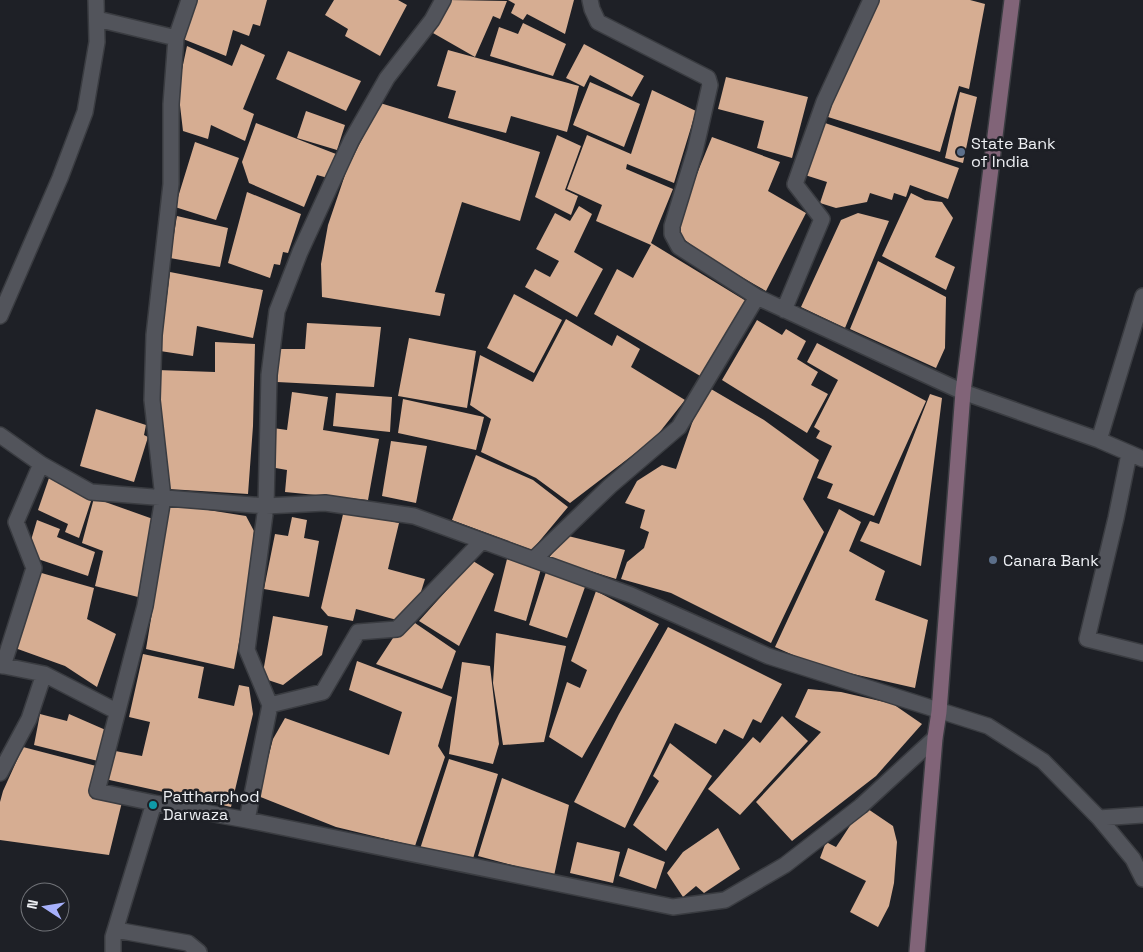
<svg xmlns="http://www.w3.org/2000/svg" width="1143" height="952" font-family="'Space Grotesk',sans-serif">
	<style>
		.building { fill: #d6ad92 }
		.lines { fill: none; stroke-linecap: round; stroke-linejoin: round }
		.street-casing { stroke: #3a3c41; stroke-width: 18 }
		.secondary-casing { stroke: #3a3c41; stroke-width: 18 }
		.street { stroke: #52545b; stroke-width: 15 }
		.secondary { stroke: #816478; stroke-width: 15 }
		.service-dot { fill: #5c6f8a; stroke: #1e2026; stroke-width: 2 }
		.culture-dot { fill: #0f9aa8; stroke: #1e2026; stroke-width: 2 }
		.labels { text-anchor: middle; stroke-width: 5; stroke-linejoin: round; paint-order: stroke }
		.poi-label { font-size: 16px; fill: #edeff3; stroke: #1e2026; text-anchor: start }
	</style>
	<rect width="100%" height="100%" fill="#1e2026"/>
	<path class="building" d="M197 0H267L260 26 253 24 249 36 233 30 226 56 183 39Z
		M334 0H398L407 5 380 56 345 36 348 29 325 15Z
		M448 0 507 1 500 19 493 16 475 57 433 33Z
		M508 0H574L565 34 527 14 523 20 511 13 515 4Z
		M878 0H970L985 4 969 89 959 86 940 152 828 117 841 77Z
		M523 23 566 44 553 76 490 56 499 27 518 34Z
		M241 44 265 55 243 109 254 114 245 141 211 125 208 139 183 131 178 88 187 46 232 66Z
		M584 44 644 76 632 97 590 75 584 87 566 78Z
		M448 50 579 86 567 132 511 116 506 133 448 118 456 91 437 86Z
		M288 51 361 81 346 111 276 79Z
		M726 77 808 97 792 158 757 148 764 121 718 109Z
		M590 82 640 104 624 147 573 125Z
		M652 90 696 111 674 183 627 164 626 169 673 189 651 243 746 301 702 377 594 314 617 269 633 278 651 245 596 221 602 205 567 189 587 135 631 154Z
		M960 92 977 97 963 163 945 158Z
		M380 103 540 152 520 221 462 202 435 292 445 294 440 316 322 297 321 264 328 225 347 169Z
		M306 111 345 125 337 150 297 138Z
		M256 123 336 154 328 178 317 175 304 207 249 183 242 162Z
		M825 123 959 168 948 199 910 185 906 197 894 193 892 200 870 193 867 202 836 208 820 203 827 182 805 175Z
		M557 135 581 146 565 190 578 196 571 215 535 197Z
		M712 137 780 162 768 191 806 213 766 291 706 257 679 235 676 225Z
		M195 142 239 158 216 220 175 207Z
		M247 192 301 214 288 253 283 252 280 265 274 264 270 278 228 263Z
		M911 193 925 200 942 202 953 218 935 257 955 267 946 290 882 256Z
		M579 206 592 214 574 252 603 269 577 317 525 287 535 269 550 277 559 261 536 249 555 213 570 221Z
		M858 213 889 221 845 328 801 307 841 220Z
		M177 216 228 228 220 267 170 258Z
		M878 261 946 297 945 348 936 368 850 329Z
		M170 272 263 290 253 338 197 326 193 356 160 351Z
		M514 294 562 320 534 373 487 348Z
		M566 319 612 346 617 335 640 349 631 367 685 400 655 438 570 503 536 478 481 452 491 419 470 405 480 355 533 382Z
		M757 320 782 335 786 329 806 341 797 359 818 372 811 385 828 394 807 433 722 380Z
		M307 323 381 327 374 387 277 382 278 349H305Z
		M409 338 476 351 467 408 398 396Z
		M215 342 255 344 253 426 248 494 169 489 157 370 215 372Z
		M817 343 926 401 874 516 827 498 833 484 817 478 832 446 816 438 820 431 814 427 838 380 807 362Z
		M711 389 764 420 819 460 803 499 824 532 771 643 671 593 621 579 627 562 644 548 649 532 640 528 645 510 625 503 637 481 662 465 676 469 698 406Z
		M292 392 328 397 323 430 379 439 368 500 285 492 287 470 270 467 273 428 287 430Z
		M336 393 392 397 390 432 333 426Z
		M930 394 942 398 921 566 860 541 870 521 879 524Z
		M403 399 484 417 476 450 398 433Z
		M96 409 146 425 144 435 148 437 134 482 80 466Z
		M391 441 427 446 416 503 382 496Z
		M476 455 533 480 568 507 532 550 452 520Z
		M49 478 92 498 79 538 65 532 68 524 38 510Z
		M94 498 153 519 138 597 95 586 103 551 82 543Z
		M170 504 246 516 254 531 249 589 234 669 146 649Z
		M839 509 861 522 849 551 885 571 875 600 928 620 915 688 818 666 775 647Z
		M344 510 399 523 388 569 425 579 420 595 397 620 356 609 353 621 328 616 321 608Z
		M292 517 307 520 304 538 319 541 309 597 264 589 275 534 288 536Z
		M37 520 60 529 57 537 95 552 88 576 35 558 29 547Z
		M564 535 625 550 616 579 549 558Z
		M507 559 541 569 526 621 494 611Z
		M473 561 494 574 459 646 419 621Z
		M38 572 94 588 87 619 116 634 97 687 65 666 15 648Z
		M546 572 585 587 567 638 529 625Z
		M596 591 659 624 582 758 549 737 567 682 580 688 587 670 571 661Z
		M273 616 328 626 322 655 283 685 262 678Z
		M415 623 456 651 442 689 376 664 393 638Z
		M668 627 782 684 761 723 753 719 743 739 724 729 716 744 675 723 625 828 574 802 619 714Z
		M496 633 566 646 544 742 503 745 493 683Z
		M143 654 204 667 198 698 234 706 239 685 249 687 253 714 231 807 105 779 110 750 142 756 150 722 129 717Z
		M357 661 452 697 438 746 445 757 415 846 336 827 258 796 273 739 285 718 389 755 402 712 349 690Z
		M462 662 490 666 499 744 493 764 449 754Z
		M808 689 841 692 893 704 922 724 876 776 792 841 756 802 821 732 795 717Z
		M40 714 67 721 69 714 108 731 98 761 34 745Z
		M782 716 808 741 740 815 708 789 753 737 760 743Z
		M670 743 712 776 666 851 633 825 659 781 653 776Z
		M23 747 100 767 94 794 122 802 109 855 0 840V802L3 791Z
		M449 759 498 774 472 862 420 849Z
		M502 778 569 805 554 876 478 856Z
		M865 807 893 826 897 842 894 883 889 906 878 927 850 912 866 881 820 858 826 842 836 847 859 812Z
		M718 828 740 869 704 893 696 886 683 897 667 873 683 852Z
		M577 842 620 852 613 883 570 873Z
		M628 848 665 862 656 889 619 876Z"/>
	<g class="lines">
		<defs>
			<path id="street" d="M97 19 176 38
				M757 297 963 392 1099 440 1143 459
				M784 310 822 219 795 184 824 102 871 0
				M0 316 60 178 85 112 97 42 96 0
				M0 435 41 464 91 492 266 506 269 375 277 311 300 252 351 141 387 78 432 20 443 0
				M1099 440 1143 296
				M1129 454 1116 518 1087 639 1143 653
				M534 559 610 486 679 427 757 297 679 247 672 234V226L695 151 710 85 708 78 598 22 592 9 590 0
				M0 665 44 674 116 711
				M3 666 34 568 16 522 41 464
				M270 705 323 692 358 632 397 629 482 541
				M0 773 29 719 44 674
				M154 803 247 820 673 907 725 900 785 865 861 806 935 738
				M1099 818 1143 815
				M247 820 270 705 247 650 266 506 325 503 414 516 631 595 768 656 988 726 1043 761 1099 818 1133 859 1143 879
				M116 930 188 943 199 952
				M113 952V937L154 803 97 791 145 606 163 498 152 400 154 335 171 184V104L176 38 189 0"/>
			<path id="secondary" d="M917 952 935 738 939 712 963 392 1012 0"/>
		</defs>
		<use href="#street" class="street-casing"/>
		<use href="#secondary" class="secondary-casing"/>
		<use href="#street" class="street"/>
		<use href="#secondary" class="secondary"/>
	</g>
	<g class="service-dot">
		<circle cx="961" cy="152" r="5"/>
		<circle cx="993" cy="560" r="5"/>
	</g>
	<circle class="culture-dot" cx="153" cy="805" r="5"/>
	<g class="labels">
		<g class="poi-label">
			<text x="971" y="149">State Bank<tspan x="971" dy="18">of India</tspan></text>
			<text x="1003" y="566">Canara Bank</text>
			<text x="163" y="802">Pattharphod<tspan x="163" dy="18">Darwaza</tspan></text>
		</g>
	</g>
	<g transform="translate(45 907) rotate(282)"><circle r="24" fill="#1e2026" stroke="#717378"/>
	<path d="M0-4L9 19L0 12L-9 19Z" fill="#a7b1fc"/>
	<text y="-8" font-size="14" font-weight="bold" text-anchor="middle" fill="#edeff3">N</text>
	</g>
</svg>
